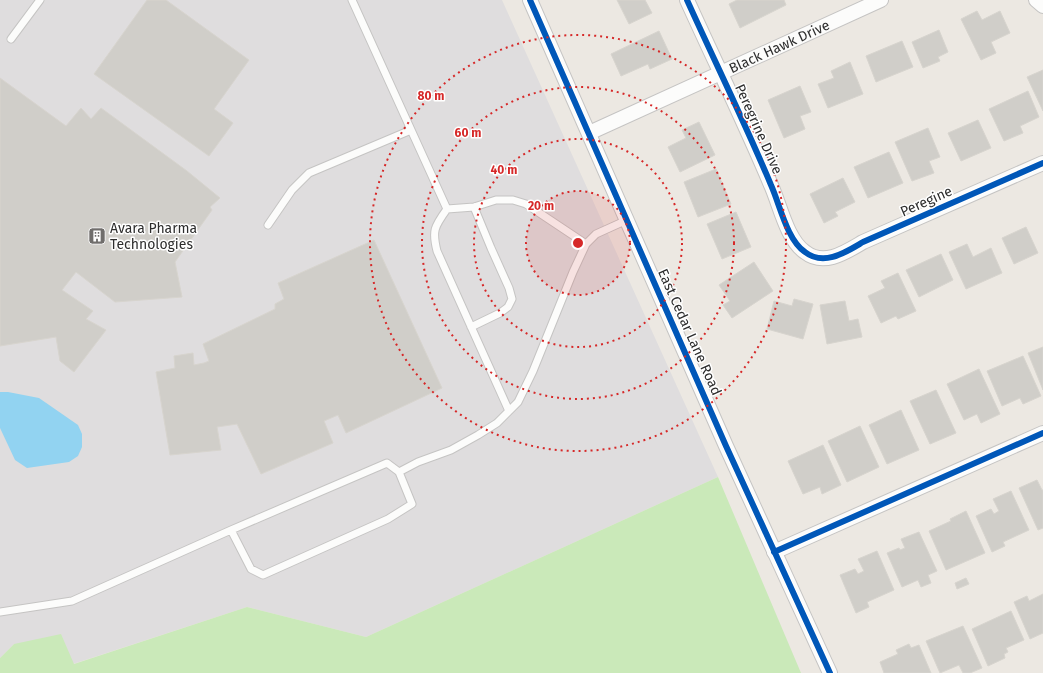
<svg xmlns="http://www.w3.org/2000/svg" width="1043" height="673" font-family="'Fira Sans',sans-serif">
	<style>
		.industrial { fill: #dfddde }
		.green { fill: #cae9b9 }
		.water { fill: #92d3f1 }
		.building { fill: #d0cec9; stroke: #d7d4ce }
		.lines { fill: none; stroke-linecap: round; stroke-linejoin: round }
		.service-casing { stroke: #c5c4c3; stroke-width: 9 }
		.minor-casing { stroke: #c5c4c3; stroke-width: 16 }
		.service { stroke: #fcfcfb; stroke-width: 7 }
		.minor { stroke: #fcfcfb; stroke-width: 14 }
		.cycleway-casing { stroke: #fff; stroke-width: 8 }
		.cycleway { stroke: #0057b8; stroke-width: 6 }
		.ring { fill: none; stroke: #d62828; stroke-width: 2; stroke-dasharray: 2 4 }
		.labels { text-anchor: middle; stroke-width: 3; stroke-linejoin: round; paint-order: stroke }
		.street-label { font-size: 14px; fill: #2d2d2d; stroke: #fff }
		.poi-label { font-size: 14px; fill: #2d2d2d; stroke: #fff; text-anchor: start }
		.centre { fill: #d62828; stroke: #fff; stroke-width: 2 }
		.ring-label { font-size: 12px; text-anchor: middle; font-weight: bold; fill: #d62828; stroke: #fff; stroke-width: 3; stroke-linejoin: round; paint-order: stroke }
	</style>
	<rect width="100%" height="100%" fill="#ece8e2"/>
	<path class="industrial" d="M0 0H502L718 477 366 637 247 607 73 664 14 644 0 658Z"/>
	<path class="green" d="M718 477 801 673H0V658L14 644 61 634 74 664 247 607 366 637Z"/>
	<path class="water" d="M0 392H8L39 398 78 425 82 434V447L78 456 69 462 27 468 15 460 0 428Z"/>
	<path class="building" d="M147 0H166L249 60 214 109 233 123 209 156 94 74Z
		M617 0H645L652 13 629 24Z
		M737 0H784L786 5 740 28 729 4Z
		M977 11 982 20 1000 11 1010 33 991 42 996 53 981 60 961 19Z
		M939 30 948 52 938 57 940 61 923 68 912 42Z
		M659 31 672 59 650 69 648 64 621 76 611 54Z
		M902 41 913 67 876 82 866 56Z
		M850 62 863 94 828 108 818 84 834 78 831 71Z
		M1043 70V111L1027 77Z
		M0 78 66 126 81 108 91 119 101 108 187 171 220 198 210 207 212 210 175 262 182 297 115 302 76 272 62 290 93 311 86 319 106 330 74 372 60 361 56 337 0 346Z
		M800 86 811 112 800 116 805 129 784 138 768 100Z
		M1028 91 1039 117 1020 126 1023 133 1004 141 989 109Z
		M978 120 991 148 961 161 948 133Z
		M699 122 715 155 680 172 668 147 686 138 682 130Z
		M928 128 940 157 929 161 934 173 912 181 895 142Z
		M889 152 903 183 868 198 854 167Z
		M716 169 731 204 698 217 684 182Z
		M843 178 855 202 835 212 838 216 824 223 810 194Z
		M736 212 751 247 722 259 707 224Z
		M1026 227 1038 253 1014 264 1002 238Z
		M374 240 442 388 346 433 338 415 324 421 333 443 261 474 237 424 217 427 221 450 170 455 156 372 175 368 174 356 193 353 194 365 204 363 209 361 203 344 275 309V304L284 299 278 283Z
		M967 244 973 257 991 248 1002 273 966 289 949 252Z
		M941 254 953 280 919 297 906 270Z
		M754 262 773 291 732 318 723 305 730 301 719 285Z
		M898 273 916 311 898 319 896 316 881 323 868 296 885 288 881 281Z
		M794 299 813 304 803 339 767 329 774 301 792 306Z
		M845 301 849 321 858 319 862 337 827 344 820 305Z
		M1043 347V390L1028 353Z
		M1023 356 1041 396 1023 404 1020 398 1002 406 987 371Z
		M979 369 1000 414 981 423 977 414 964 420 947 384Z
		M936 390 956 433 930 444 910 401Z
		M901 410 919 450 887 464 869 425Z
		M860 426 879 467 847 482 828 441Z
		M823 445 841 485 822 494 820 487 803 494 788 461Z
		M1037 480 1042 490H1043V528L1038 530 1019 488Z
		M1011 491 1029 530 1003 542 1005 546 992 552 976 516 991 509 994 514 999 511 993 499Z
		M966 511 985 553 946 570 929 531 951 521 950 519Z
		M919 532 937 571 928 575 931 583 921 587 918 580 902 587 887 553 899 548 900 550 905 548 901 539Z
		M877 551 894 590 867 602 869 607 856 613 840 575 855 569 858 574 864 571 858 559Z
		M966 578 969 584 957 589 955 583Z
		M1043 594V633L1030 639 1014 602 1027 596 1029 601Z
		M1011 611 1024 640 1006 648 1008 652 1004 654 1005 658 988 666 972 629Z
		M963 626 982 668 970 673H963L959 665 940 673 926 641Z
		M909 644 911 648 919 645 931 673H884L880 662 898 654 896 650Z"/>
	<g class="lines">
		<defs>
			<path id="service" d="M352 0 447 209
				M11 39 40 0
				M268 225 292 190 309 173 411 130
				M471 327 500 313 508 307 512 299 509 288 491 248 474 207
				M509 411 437 251C432 231 434 227 447 209L474 207 496 200H513L526 204 586 244
				M399 472 418 462 451 450 478 435 497 423 518 402 533 371 573 272 586 244 596 234 627 220
				M0 612 72 601 231 530 387 463 399 472 412 504 388 519 263 575 251 569 231 530"/>
			<g id="minor">
				<path d="M530 0 726 446 830 673"/>
				<path d="M687 0C715 62 745 123 771 185 780 205 787 240 805 252 824 267 846 252 863 242L1043 163"/>
				<path d="M1036 0 1043 6"/>
				<path id="s1" d="M589 133 881 0"/>
				<path d="M774 552 1043 433"/>
			</g>
		</defs>
		<use href="#service" class="service-casing"/>
		<use href="#minor" class="minor-casing"/>
		<use href="#service" class="service"/>
		<use href="#minor" class="minor"/>
		<defs>
			<path id="cycleway" d="M530 0 726 446 830 673
				M687 0C715 62 745 123 771 185 780 205 787 240 805 252 824 267 846 252 863 242L1043 163
				M774 552 1043 433"/>
		</defs>
		<use href="#cycleway" class="cycleway-casing"/>
		<use href="#cycleway" class="cycleway"/>
	</g>
	<circle cx="578" cy="243" r="52" fill="#d62828" fill-opacity=".12"/>
	<g class="ring">
		<circle cx="578" cy="243" r="52"/>
		<circle cx="578" cy="243" r="104"/>
		<circle cx="578" cy="243" r="156"/>
		<circle cx="578" cy="243" r="208"/>
	</g>
	<defs>
		<symbol id="building-square" viewBox="-11 -11 22 22"><rect x="-9" y="-9" width="18" height="18" rx="4" fill="#706e6c" stroke="#fff"/><path d="M-4-6H4V6H1V3H-1V6H-4ZM-2.5-4.3h1.7v1.8h-1.7ZM.8-4.3h1.7v1.8H.8ZM-2.5-1h1.7V.8h-1.7ZM.8-1h1.7V.8H.8Z" fill="#fff"/></symbol>
	</defs>
	<g fill-rule="evenodd">
		<use href="#building-square" x="87" y="226" width="20" height="20"/>
	</g>
	<g class="labels">
		<g class="street-label">
			<text dy="5" stroke="none"><textPath href="#s1" startOffset="209">Black Hawk Drive</textPath></text>
			<text transform="translate(759 129) rotate(66)" y="5">Peregrine Drive</text>
			<text transform="translate(926 201) rotate(-24)" y="5">Peregine</text>
			<text transform="translate(690 332) rotate(66)" y="5">East Cedar Lane Road</text>
		</g>
		<g class="poi-label">
			<text x="110" y="233">Avara Pharma<tspan x="110" dy="16">Technologies</tspan></text>
		</g>
	</g>
	<circle cx="578" cy="243" r="6" class="centre"/>
	<g class="ring-label">
		<text x="431" y="100">80 m</text>
		<text x="468" y="137">60 m</text>
		<text x="504" y="174">40 m</text>
		<text x="541" y="210">20 m</text>
	</g>
</svg>
